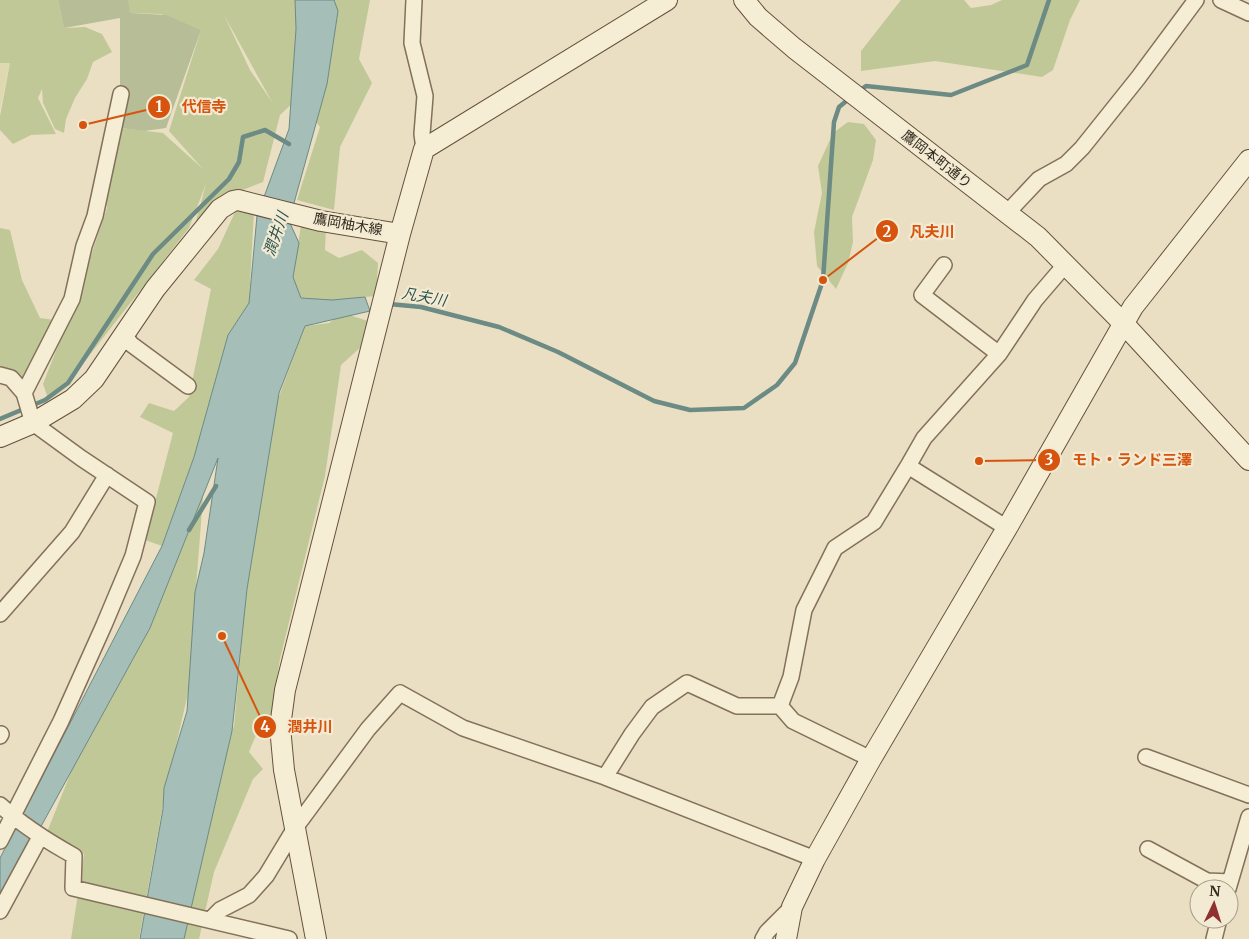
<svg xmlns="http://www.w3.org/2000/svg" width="1249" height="939" font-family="Merriweather,'Noto Sans JP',serif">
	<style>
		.farmland { fill: #dfd9b1 }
		.green { fill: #c1c898; fill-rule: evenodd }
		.cemetery { fill: #b7bd96 }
		.water { fill: #a5beb7; stroke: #6c8b84 }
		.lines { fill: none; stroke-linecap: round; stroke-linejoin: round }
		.stream { stroke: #6c8b84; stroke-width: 4.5 }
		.street-casing { stroke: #83715b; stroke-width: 18 }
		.secondary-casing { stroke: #65523e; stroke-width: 22 }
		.street { stroke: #f6edd5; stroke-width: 15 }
		.secondary { stroke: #f6edd5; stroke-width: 20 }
		.labels { text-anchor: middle; stroke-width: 4.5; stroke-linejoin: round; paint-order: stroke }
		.street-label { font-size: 14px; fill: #34291e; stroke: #f2ead2 }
		.water-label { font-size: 15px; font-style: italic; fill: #2e5351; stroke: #f2ead2 }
		.leader { fill: none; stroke: #d6540e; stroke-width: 2 }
		.callout-dot { fill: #d6540e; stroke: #f2ead2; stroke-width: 2 }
		.mark-label { font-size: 15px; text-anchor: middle; font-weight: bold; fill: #fff }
		.callout-label { font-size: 15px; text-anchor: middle; font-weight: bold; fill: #d6540e; stroke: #f2ead2; stroke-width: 4.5; stroke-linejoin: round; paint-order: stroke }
	</style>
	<rect width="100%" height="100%" fill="#eadfc3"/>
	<path class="farmland" d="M10 62 0 110V63Z"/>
	<path class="green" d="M0 0H58L64 28 85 27 102 34 112 52 93 62 87 79 75 98 66 119 64 133 55 129 43 103 42 89 38 98 56 134 31 135 13 144 0 130V116L10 63H0Z
		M126 0H370L359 59 372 83 340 147 334 210 297 200 320 127 298 98 280 115 263 182 230 195 193 232 206 184 189 228 74 375 48 398 43 384 77 297 107 208 105 192 121 128 163 133 203 169 169 131 201 30 161 14 130 13ZM224 15 272 102 250 70Z
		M901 0H964L971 8 991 5 1002 0H1080L1070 20 1053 70 1042 77 935 61 861 71V51Z
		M848 122 864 124 876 140 873 160 852 217 853 242 848 263 836 289 817 266 814 232 822 193 818 166 833 133Z
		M236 210 254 211 249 303 228 335 207 410 201 437 162 546 145 540 173 433 140 417 149 403 174 411 189 397 211 289 194 280 218 249Z
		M301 225 326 228 325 250 339 258 362 250 378 263 376 296 322 301 301 298 292 282Z
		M0 228 10 230 22 280 40 318 62 321 27 387 0 370Z
		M343 313 368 321 361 347 341 365 325 476 280 659 269 727 261 723 249 752 263 769 253 779 214 872 199 939H183L232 731 234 726 246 593 278 399 305 326 329 323Z
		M204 484 192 640 193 671 164 799 139 939H71L84 854 47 832 83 742Z"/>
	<path class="cemetery" d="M58 0H128L130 13 166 15 201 30 166 128 144 131 121 128 127 87 120 85V18L64 28Z"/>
	<path class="water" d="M295 0H334L338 11 327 84 289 221 299 243 293 277 301 298 332 300 365 297 370 311 305 326 279 393 247 589 232 731 184 939H140L163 809 164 788 187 711 195 592 204 553 218 458 150 628 0 901V858L162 546 194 457 228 335 249 303 257 216 289 129 296 29Z"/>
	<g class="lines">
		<path class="stream" d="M858 92 866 86 951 95 1027 65 1049 0
			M389 304 421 307 499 327 558 352 654 401 690 410 744 408 777 385 795 363 823 280 834 122 839 107 850 98
			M0 419 45 400 68 383 153 254 229 179 239 162 243 137 265 130 289 144
			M189 530 216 486"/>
		<defs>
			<path id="street" d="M414 0 412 43 425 96 422 134 424 149
				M1221 0 1249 13
				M1007 213 1039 179 1066 164 1082 148 1138 78 1196 0
				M944 265 922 295 999 354
				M124 334 131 344 188 386
				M0 375 11 378 24 393
				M908 466 924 438 999 354 1035 300 1065 265
				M0 614 72 532 107 475
				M780 706 791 677 804 610 835 548 874 522 908 466 1007 528
				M0 736 1 734
				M1146 757 1249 795
				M605 777 632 734 652 707 687 683 737 706H780L793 721 871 759
				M0 805C23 826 47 841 74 856L73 888 289 939
				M0 841 61 721 104 625 133 556 147 502 81 458 33 423 24 393 72 299 84 246 95 216 121 94
				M1148 849 1207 881 1230 882
				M1228 889 1249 817
				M0 911 40 837
				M210 920 220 910 249 895 266 876 295 828 368 729 400 693 463 728 605 777 815 859
				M763 939 767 932 792 907
				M1214 939 1219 919"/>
			<path id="secondary" d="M744 0 758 17 794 48 1038 237 1124 324 1249 460
				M0 437 33 423 73 399 94 379 155 289 220 209 233 201 238 200 321 221 400 234 424 149 667 0
				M316 939 284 770 280 727 285 690 400 234
				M786 939 792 907 815 859 871 759 1007 528 1133 307 1249 160"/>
		</defs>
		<use href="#street" class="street-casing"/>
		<use href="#secondary" class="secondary-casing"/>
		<use href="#street" class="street"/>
		<use href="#secondary" class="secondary"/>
	</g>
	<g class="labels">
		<g class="street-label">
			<text transform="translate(937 159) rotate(38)" y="5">鷹岡本町通り</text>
			<text transform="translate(348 224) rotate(10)" y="5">鷹岡柚木線</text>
		</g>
		<g class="water-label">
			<text transform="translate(276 234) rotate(-71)" y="5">潤井川</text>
			<text transform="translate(424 297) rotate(10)" y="5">凡夫川</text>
		</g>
	</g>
	<path class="leader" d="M83 125L159 107M823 280L887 231M979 461L1049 460M222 636L265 727"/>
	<g class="callout-dot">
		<circle cx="83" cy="125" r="5"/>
		<circle cx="823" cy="280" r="5"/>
		<circle cx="979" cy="461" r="5"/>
		<circle cx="222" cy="636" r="5"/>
		<circle cx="159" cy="107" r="12"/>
		<circle cx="887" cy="231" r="12"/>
		<circle cx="1049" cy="460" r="12"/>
		<circle cx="265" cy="727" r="12"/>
	</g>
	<g class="mark-label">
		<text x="159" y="112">1</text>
		<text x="887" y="237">2</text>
		<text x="1049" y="465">3</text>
		<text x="265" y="732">4</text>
	</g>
	<g class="callout-label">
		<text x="204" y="112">代信寺</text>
		<text x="932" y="237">凡夫川</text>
		<text x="1132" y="465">モト・ランド三澤</text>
		<text x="310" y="732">潤井川</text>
	</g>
	<g transform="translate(1214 904) rotate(4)"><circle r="24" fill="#f2ead2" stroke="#a69d8a"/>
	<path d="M0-4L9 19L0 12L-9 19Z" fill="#8e3130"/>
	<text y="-8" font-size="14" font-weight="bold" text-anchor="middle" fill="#34291e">N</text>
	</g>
</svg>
